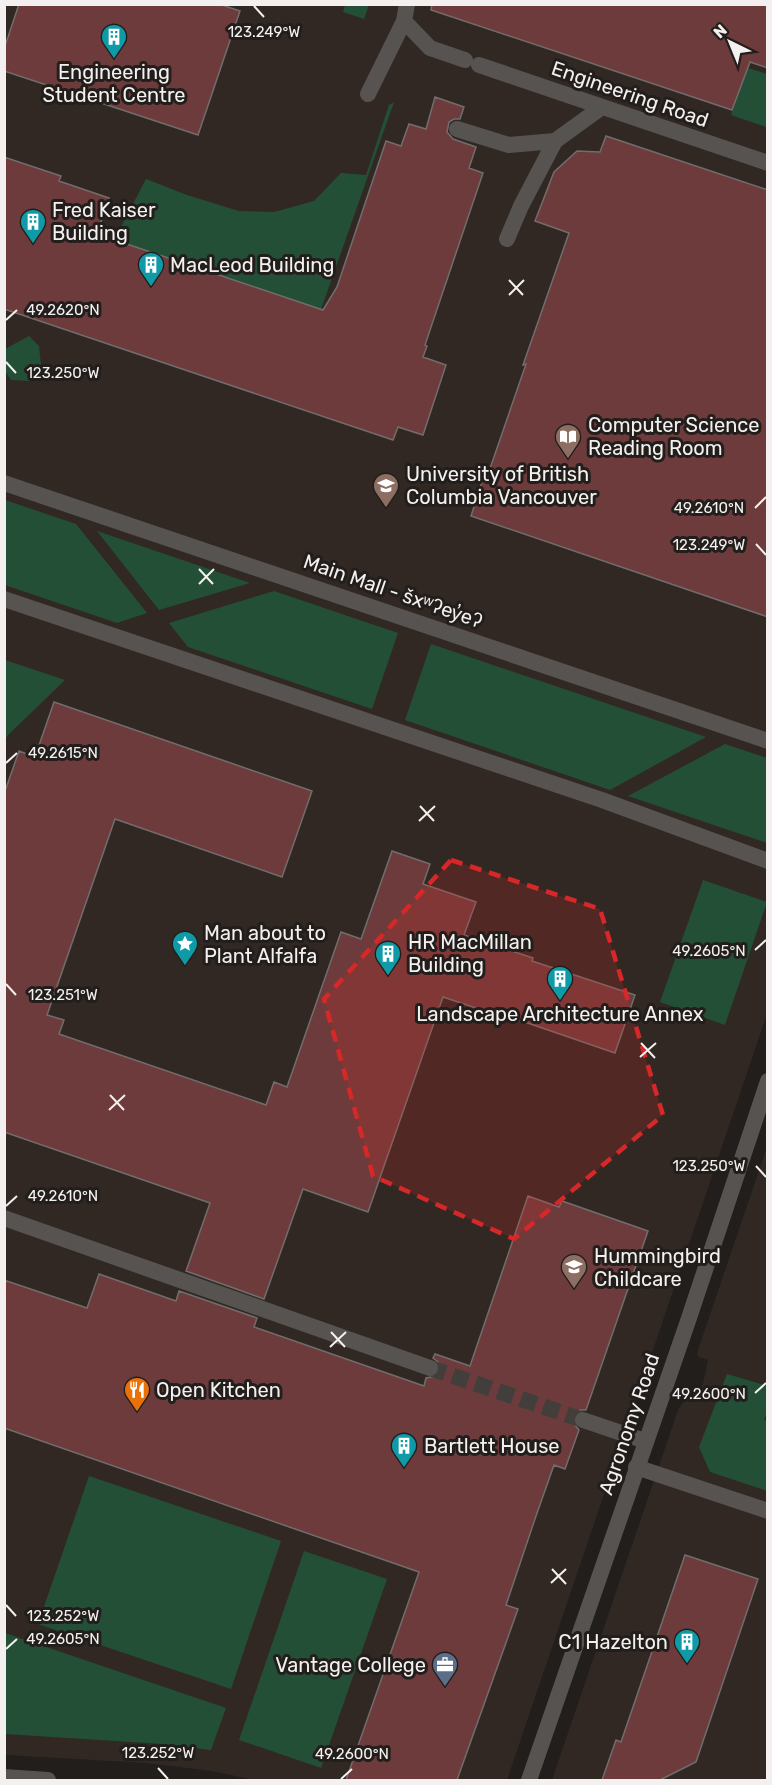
<svg xmlns="http://www.w3.org/2000/svg" width="772" height="1785" font-family="Rubik,sans-serif">
	<style>
		.built { fill: #312823 }
		.green { fill: #244f37 }
		.building { fill: #6d3b3b; stroke: #726d6d; stroke-width: 1.5 }
		.lines { fill: none; stroke-linecap: round; stroke-linejoin: round }
		.pedestrian-tunnel { stroke: #413e3c; stroke-width: 16; stroke-dasharray: 16 8; stroke-linecap: butt }
		.service { stroke: #575351; stroke-width: 16 }
		.pedestrian { stroke: #575351; stroke-width: 16 }
		.minor { stroke: #575351; stroke-width: 16 }
		.marked { fill: #d62828; fill-opacity: 0.2; stroke: #d62828; stroke-width: 4.5; stroke-dasharray: 12 8; stroke-linejoin: round }
		.ticks { fill: none; stroke: #f3f0ef; stroke-width: 2 }
		.labels { text-anchor: middle; stroke-width: 6; stroke-linejoin: round; paint-order: stroke }
		.poi-label { font-size: 20px; fill: #f3f0ef; stroke: #221e1c; text-anchor: start }
		.street-label { font-size: 20px; fill: #f3f0ef; stroke: #221e1c }
		.ticks-label { font-size: 15px; text-anchor: middle; fill: #f3f0ef; stroke: #221e1c; stroke-width: 6; stroke-linejoin: round; paint-order: stroke }
	</style>
	<rect width="100%" height="100%" fill="#221e1c"/>
	<path class="built" d="M4 5H767V1014L507 1780H254L212 1771 147 1763 5 1755Z
		M767 1147V1780H552L678 1410 684 1401 703 1384 708 1360 699 1357 697 1353Z"/>
	<path class="green" d="M345 5H369L364 19 343 12Z
		M748 68 767 74 766 127 731 115Z
		M394 102 318 318 111 246 146 179 187 195 239 211 274 212 314 201 341 173 366 175 389 105Z
		M29 336 39 346 41 366 31 381 11 380 5 371V349Z
		M5 500 76 524 147 613 117 623 5 585Z
		M97 531 250 583 159 610Z
		M274 591 398 633 372 709 188 647 169 623Z
		M431 644 706 737 610 790 405 720Z
		M5 660 65 680 7 736 5 742Z
		M725 744 767 758V843L628 796Z
		M703 880 767 902 725 1025 660 1002Z
		M727 1374 767 1386V1411L764 1420 768 1421 767 1491 710 1472 699 1447Z
		M89 1476 281 1541 231 1689 38 1624Z
		M304 1551 387 1579 321 1768 239 1740Z
		M5 1633 226 1708 211 1750 163 1744 5 1734Z"/>
	<path class="building" d="M19 4H219L240 11 198 135 4 71V49Z
		M432 4H768V68L750 62 732 110 431 10Z
		M435 97 464 107 460 119H454L449 122 447 132 453 139 476 147 469 168 483 173 425 345 427 346 423 357 446 365 423 435 398 427 393 440 4 309V157L61 176 59 181 109 198 97 234 323 310 337 287 386 141 401 146 409 124 426 129Z
		M606 136 768 190V617L471 516 482 482 485 483 526 364 523 365 569 233 535 221 554 172 577 151 600 152Z
		M54 702 312 791 282 877 115 819 47 1015 64 1020 59 1034 266 1105 274 1082 287 1087 341 932 361 939 392 851 430 864 423 884 476 902 464 935 533 958 532 961 635 995 615 1053 513 1018 512 1020 443 997 368 1212 303 1189 264 1299 186 1271 210 1203 4 1132V794L19 751 35 757Z
		M528 1196 559 1207 562 1201 648 1231 586 1410H580L573 1416V1423L579 1430 565 1469 554 1465 536 1516 506 1605 518 1609 457 1780H346L419 1572 4 1428V1280L87 1308 99 1274 176 1301 179 1291 257 1318 254 1327 424 1386 426 1378 436 1376 440 1371 438 1362 433 1358 435 1354 470 1366Z
		M685 1555 758 1579 696 1762 660 1780H602L616 1740 621 1742Z"/>
	<g class="lines">
		<path class="pedestrian-tunnel" d="M430 1368 583 1420"/>
		<path class="service" d="M404 21 430 48 465 60
			M479 65 768 163
			M368 94 404 21 407 4
			M457 129 509 145 555 141 602 107
			M507 239 521 206 555 141
			M636 1467 768 1511"/>
		<path class="pedestrian" d="M4 483 768 741
			M4 599 602 800 768 861
			M4 1218 430 1368
			M583 1420 645 1441"/>
		<path class="minor" d="M4 1777 48 1780
			M529 1780 688 1321 768 1081"/>
	</g>
	<path class="marked" d="M451 860 600 909 663 1115 514 1239 373 1176 324 999Z"/>
	<path class="ticks" d="M254 6 264 17M509 280 523 295M509 295 524 280M6 320 17 310M6 362 16 373M755 508 766 497M756 544 766 555M199 569 213 584M199 584 214 569M6 763 17 753M420 806 434 821M419 821 435 806M755 950 766 940M6 984 16 995M641 1043 655 1058M640 1057 656 1043M110 1095 124 1110M109 1110 125 1095M756 1166 766 1177M6 1206 17 1196M331 1332 345 1347M330 1347 346 1332M755 1393 766 1383M552 1569 566 1584M551 1583 566 1569M6 1605 16 1616M6 1649 17 1639M158 1768 168 1779M341 1779 352 1769"/>
	<defs>
		<symbol id="building-pin" viewBox="-11 -11 22 30"><path d="M0 17L-7.5 6A9.5 9.5 0 1 1 7.5 6Z" fill="#0f9aa8" stroke="#221e1c"/><path d="M-4-6H4V6H1V3H-1V6H-4ZM-2.5-4.3h1.7v1.8h-1.7ZM.8-4.3h1.7v1.8H.8ZM-2.5-1h1.7V.8h-1.7ZM.8-1h1.7V.8H.8Z" fill="#fff"/></symbol>
		<symbol id="library-pin" viewBox="-11 -11 22 30"><path d="M0 17L-7.5 6A9.5 9.5 0 1 1 7.5 6Z" fill="#8d6e63" stroke="#221e1c"/><path d="M-6-4Q-3-5.5-.7-3.5V5Q-3 3-6 4ZM6-4Q3-5.5 .7-3.5V5Q3 3 6 4Z" fill="#fff"/></symbol>
		<symbol id="university-pin" viewBox="-11 -11 22 30"><path d="M0 17L-7.5 6A9.5 9.5 0 1 1 7.5 6Z" fill="#8d6e63" stroke="#221e1c"/><path d="M0-5L7-2L0 1L-7-2ZM-4 1L0 2.5L4 1V4Q0 6-4 4Z" fill="#fff"/></symbol>
		<symbol id="sight-pin" viewBox="-11 -11 22 30"><path d="M0 17L-7.5 6A9.5 9.5 0 1 1 7.5 6Z" fill="#0f9aa8" stroke="#221e1c"/><path d="M0-6L1.8-2.2L6-1.7L2.9 1.2L3.7 5.4L0 3.3L-3.7 5.4L-2.9 1.2L-6-1.7L-1.8-2.2Z" fill="#fff"/></symbol>
		<symbol id="school-pin" viewBox="-11 -11 22 30"><path d="M0 17L-7.5 6A9.5 9.5 0 1 1 7.5 6Z" fill="#8d6e63" stroke="#221e1c"/><path d="M0-5L7-2L0 1L-7-2ZM-4 1L0 2.5L4 1V4Q0 6-4 4Z" fill="#fff"/></symbol>
		<symbol id="restaurant-pin" viewBox="-11 -11 22 30"><path d="M0 17L-7.5 6A9.5 9.5 0 1 1 7.5 6Z" fill="#e8710a" stroke="#221e1c"/><path d="M-5-6h1v4h1v-4h1v4h1v-4h1v5L-1.5 .5V6h-2V.5L-5-1ZM5-6V6H3V1.5H1.5Q1.5-4 5-6Z" fill="#fff"/></symbol>
		<symbol id="office-pin" viewBox="-11 -11 22 30"><path d="M0 17L-7.5 6A9.5 9.5 0 1 1 7.5 6Z" fill="#5c6f8a" stroke="#221e1c"/><path d="M-6-3h4V-5.5h4V-3h4V5H-6ZM-1-4.5V-3h2v-1.5ZM-6 0V1H6V0Z" fill="#fff"/></symbol>
	</defs>
	<g fill-rule="evenodd">
		<use href="#building-pin" x="99" y="22" width="30" height="40"/>
		<use href="#building-pin" x="18" y="207" width="30" height="40"/>
		<use href="#building-pin" x="136" y="250" width="30" height="40"/>
		<use href="#library-pin" x="553" y="422" width="30" height="40"/>
		<use href="#university-pin" x="371" y="471" width="30" height="40"/>
		<use href="#sight-pin" x="170" y="929" width="30" height="40"/>
		<use href="#building-pin" x="373" y="939" width="30" height="40"/>
		<use href="#building-pin" x="545" y="964" width="30" height="40"/>
		<use href="#school-pin" x="559" y="1252" width="30" height="40"/>
		<use href="#restaurant-pin" x="122" y="1375" width="30" height="40"/>
		<use href="#building-pin" x="389" y="1431" width="30" height="40"/>
		<use href="#building-pin" x="672" y="1627" width="30" height="40"/>
		<use href="#office-pin" x="430" y="1650" width="30" height="40"/>
	</g>
	<g class="labels">
		<g class="poi-label">
			<text x="114" y="79" text-anchor="middle">Engineering<tspan x="114" dy="23">Student Centre</tspan></text>
			<text x="52" y="217">Fred Kaiser<tspan x="52" dy="23">Building</tspan></text>
			<text x="170" y="272">MacLeod Building</text>
			<text x="588" y="432">Computer Science<tspan x="588" dy="23">Reading Room</tspan></text>
			<text x="406" y="481">University of British<tspan x="406" dy="23">Columbia Vancouver</tspan></text>
			<text x="204" y="940">Man about to<tspan x="204" dy="23">Plant Alfalfa</tspan></text>
			<text x="408" y="949">HR MacMillan<tspan x="408" dy="23">Building</tspan></text>
			<text x="560" y="1021" text-anchor="middle">Landscape Architecture Annex</text>
			<text x="594" y="1263">Hummingbird<tspan x="594" dy="23">Childcare</tspan></text>
			<text x="156" y="1397">Open Kitchen</text>
			<text x="424" y="1453">Bartlett House</text>
			<text x="668" y="1649" text-anchor="end">C1 Hazelton</text>
			<text x="426" y="1672" text-anchor="end">Vantage College</text>
		</g>
		<g class="street-label">
			<text transform="translate(630 94) rotate(19)" y="7">Engineering Road</text>
			<text transform="translate(393 591) rotate(19)" y="7">Main Mall - šxʷʔey̓eʔ</text>
			<text transform="translate(629 1424) rotate(-71)" y="7">Agronomy Road</text>
		</g>
	</g>
	<g class="ticks-label">
		<text x="264" y="37">123.249°W</text>
		<text x="63" y="315">49.2620°N</text>
		<text x="63" y="378">123.250°W</text>
		<text x="709" y="513">49.2610°N</text>
		<text x="709" y="550">123.249°W</text>
		<text x="63" y="758">49.2615°N</text>
		<text x="709" y="956">49.2605°N</text>
		<text x="63" y="1000">123.251°W</text>
		<text x="709" y="1171">123.250°W</text>
		<text x="63" y="1201">49.2610°N</text>
		<text x="709" y="1399">49.2600°N</text>
		<text x="63" y="1621">123.252°W</text>
		<text x="63" y="1644">49.2605°N</text>
		<text x="158" y="1758">123.252°W</text>
		<text x="352" y="1759">49.2600°N</text>
	</g>
	<rect width="772" height="1785" fill="none" stroke="#f3f0ef" stroke-width="12"/>
	<g transform="translate(730 42) rotate(317)" stroke="#221e1c" stroke-width="4.5" paint-order="stroke">
	<path d="M0-4.5L10 22L0 15L-10 22Z" fill="#f3f0ef"/>
	<text y="-9" font-size="16" font-weight="bold" text-anchor="middle" fill="#f3f0ef">N</text>
	</g>
</svg>
